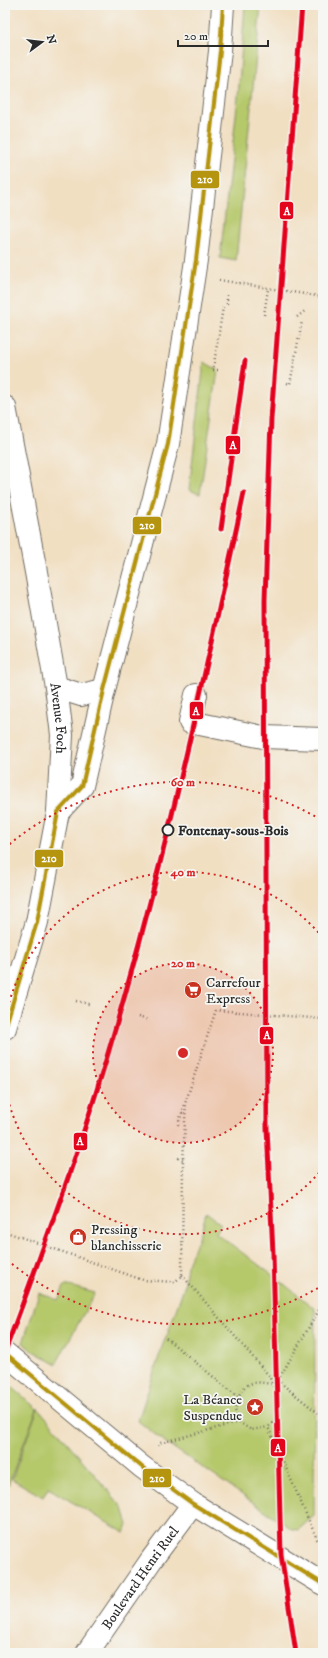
<svg xmlns="http://www.w3.org/2000/svg" width="328" height="1658" font-family="'IM FELL DW Pica',serif">
	<style>
		.green { fill: #b5c86b; stroke: #707a4b }
		.lines { fill: none; stroke-linecap: round; stroke-linejoin: round }
		.minor-casing { stroke: #706a60; stroke-width: 24 }
		.path { stroke: #706a60; stroke-width: 2.5; stroke-dasharray: 1 3; stroke-linecap: butt }
		.minor { stroke: #fff; stroke-width: 22 }
		.bus-1-casing { stroke: #f6f6f2; stroke-width: 7 }
		.bus-1 { stroke: #b59410; stroke-width: 4 }
		.rail-1-casing { stroke: #f6f6f2; stroke-width: 8 }
		.rail-1 { stroke: #e3051c; stroke-width: 5 }
		.ring { fill: none; stroke: #d62828; stroke-width: 2; stroke-dasharray: 2 4 }
		.stop-dot { fill: #f6f6f2; stroke: #2b2b2b; stroke-width: 2 }
		.labels { text-anchor: middle; stroke-width: 3.5; stroke-linejoin: round; paint-order: stroke }
		.street-label { font-size: 14px; fill: #2b2b2b; stroke: #f6f6f2 }
		.stop-label { font-size: 14px; font-weight: bold; fill: #2b2b2b; stroke: #f6f6f2; text-anchor: start }
		.poi-label { font-size: 14px; fill: #2b2b2b; stroke: #f6f6f2; text-anchor: start }
		.centre { fill: #d62828; stroke: #f6f6f2; stroke-width: 2 }
		.ring-label { font-size: 12px; text-anchor: middle; font-weight: bold; fill: #d62828; stroke: #f6f6f2; stroke-width: 3.5; stroke-linejoin: round; paint-order: stroke }
		.line-badge { stroke: #f6f6f2; stroke-width: 1.5 }
		.badge-label { font-size: 11px; text-anchor: middle; font-weight: bold; fill: #fff }
	</style>
	<rect width="100%" height="100%" fill="#f6f6f2"/>
	<filter id="ink" filterUnits="userSpaceOnUse"><feTurbulence type="fractalNoise" baseFrequency=".025" numOctaves="2"/><feDisplacementMap in="SourceGraphic" scale="8" xChannelSelector="R" yChannelSelector="G"/><feConvolveMatrix kernelMatrix="1 2 1 2 8 2 1 2 1" color-interpolation-filters="sRGB"/></filter>
	<filter id="wash" filterUnits="userSpaceOnUse"><feTurbulence type="fractalNoise" baseFrequency=".012" numOctaves="4" result="noise"/><feDisplacementMap in="SourceGraphic" scale="16" xChannelSelector="R" yChannelSelector="G"/><feGaussianBlur stdDeviation="0.9" result="paint"/><feColorMatrix in="noise" values="0 0 0 0 0 0 0 0 0 0 0 0 0 0 0 0 0 1.4 0 .05"/><feComposite in="paint" operator="in"/></filter>
	<g filter="url(#wash)">
		<rect width="100%" height="100%" fill="#f1dfc2"/>
		<path class="green" d="M245 5H261L236 261 220 258 238 97Z
			M204 362 218 370 200 494 189 490Z
			M206 1213 221 1224 216 1233 279 1280 315 1309 314 1516 298 1530 292 1529 162 1440 138 1421 163 1344 168 1333 184 1287 187 1266 201 1232Z
			M65 1285 95 1293 56 1364 31 1350 23 1343 39 1293 58 1300Z
			M11 1386 37 1409 5 1493V1401Z
			M38 1408 123 1508 128 1525 125 1533 48 1488 43 1497 12 1479Z"/>
	</g>
	<g filter="url(#ink)">
		<g class="lines">
			<defs>
				<g id="minor">
					<path id="s1" d="M5 407 36 572 56 687 62 735 58 812 37 922 5 1028"/>
					<path d="M56 687 81 695 104 690"/>
					<path d="M196 695 190 722 263 737 323 739"/>
					<path d="M58 812 82 786 104 690 168 444 196 260 220 51 223 5"/>
					<path d="M5 1353 142 1467 193 1504 323 1584"/>
					<path id="s2" d="M87 1653 152 1559 193 1504"/>
				</g>
			</defs>
			<use href="#minor" class="minor-casing"/>
			<path class="path" d="M219 280 323 297
				M227 295V304
				M264 315 268 289
				M297 317 306 310
				M218 370H213L223 307
				M287 383 290 384 302 321
				M76 1001 89 1004
				M138 1017 148 1020
				M178 1125 216 1010 323 1019
				M178 1158 183 1160
				M5 1227 9 1233 143 1280 175 1282 182 1275 183 1160 186 1102
				M182 1275 270 1377C271 1384 275 1387 277 1394 282 1408 279 1418 268 1427L317 1539 323 1542
				M166 1338 238 1397C246 1381 255 1381 271 1384
				M277 1380 318 1413
				M274 1387 322 1305 323 1293
				M239 1422 251 1430 268 1427
				M158 1446 160 1443 239 1422 235 1410 238 1397"/>
			<use href="#minor" class="minor"/>
			<defs>
				<path id="bus-1" d="M5 1028 37 922 58 812 82 786 104 690 168 444 196 260 220 51 223 5
					M5 1353 142 1467 193 1504 323 1584"/>
			</defs>
			<use href="#bus-1" class="bus-1-casing"/>
			<use href="#bus-1" class="bus-1"/>
			<defs>
				<path id="rail-1" d="M221 529 245 361
					M5 1351C37 1266 69 1180 96 1093 157 896 201 695 244 493
					M296 1653 281 1554 273 1253 267 1128 265 600 271 419 302 5"/>
			</defs>
			<use href="#rail-1" class="rail-1-casing"/>
			<use href="#rail-1" class="rail-1"/>
		</g>
	</g>
	<circle cx="183" cy="1053" r="90" fill="#d62828" fill-opacity=".12"/>
	<g class="ring">
		<circle cx="183" cy="1053" r="90"/>
		<path d="M323 1168A181 181 0 0 1 5 1086M5 1020A181 181 0 0 1 323 938"/>
		<path d="M323 1285A271 271 0 0 1 5 1258M5 848A271 271 0 0 1 323 821"/>
	</g>
	<defs>
		<symbol id="supermarket-disc" viewBox="-11 -11 22 22"><circle r="9.5" fill="#c8321e" stroke="#f6f6f2"/><path d="M-6-5.5h2.5l.6 2H6L4.5 2H-2.5L-4.4-4H-6ZM-1.5 3.2a1.3 1.3 0 1 0 .1 0ZM3 3.2a1.3 1.3 0 1 0 .1 0Z" fill="#fff"/></symbol>
		<symbol id="shop-disc" viewBox="-11 -11 22 22"><circle r="9.5" fill="#c8321e" stroke="#f6f6f2"/><path d="M-5-2.5h2.3a2.7 3.5 0 0 1 5.4 0H5L5.5 6h-11ZM-1.5-2.5h3a1.5 2.3 0 0 0-3 0Z" fill="#fff"/></symbol>
		<symbol id="sight-disc" viewBox="-11 -11 22 22"><circle r="9.5" fill="#c8321e" stroke="#f6f6f2"/><path d="M0-6L1.8-2.2L6-1.7L2.9 1.2L3.7 5.4L0 3.3L-3.7 5.4L-2.9 1.2L-6-1.7L-1.8-2.2Z" fill="#fff"/></symbol>
	</defs>
	<g fill-rule="evenodd">
		<use href="#supermarket-disc" x="183" y="980" width="20" height="20"/>
		<use href="#shop-disc" x="68" y="1227" width="20" height="20"/>
		<use href="#sight-disc" x="245" y="1397" width="20" height="20"/>
	</g>
	<circle class="stop-dot" cx="168" cy="830" r="5.5"/>
	<g class="labels">
		<g class="street-label">
			<text dy="5" stroke="none"><textPath href="#s1" startOffset="316">Avenue Foch</textPath></text>
			<text dy="5" stroke="none"><textPath href="#s2" startOffset="92">Boulevard Henri Ruel</textPath></text>
		</g>
		<g class="stop-label">
			<text x="178" y="835">Fontenay-sous-Bois</text>
		</g>
		<g class="poi-label">
			<text x="206" y="987">Carrefour<tspan x="206" dy="16">Express</tspan></text>
			<text x="91" y="1234">Pressing<tspan x="91" dy="16">blanchisserie</tspan></text>
			<text x="242" y="1404" text-anchor="end">La Béance<tspan x="242" dy="16">Suspendue</tspan></text>
		</g>
	</g>
	<circle cx="183" cy="1053" r="6" class="centre"/>
	<g class="ring-label">
		<text x="183" y="786">60 m</text>
		<text x="183" y="876">40 m</text>
		<text x="183" y="967">20 m</text>
	</g>
	<g class="line-badge">
		<rect x="190" y="170" width="30" height="19" rx="4" fill="#b59410"/>
		<rect x="279" y="201" width="15" height="19" rx="4" fill="#e3051c"/>
		<rect x="225" y="435" width="16" height="20" rx="4" fill="#e3051c"/>
		<rect x="132" y="516" width="30" height="19" rx="4" fill="#b59410"/>
		<rect x="189" y="701" width="15" height="19" rx="4" fill="#e3051c"/>
		<rect x="34" y="849" width="30" height="19" rx="4" fill="#b59410"/>
		<rect x="259" y="1026" width="15" height="19" rx="4" fill="#e3051c"/>
		<rect x="73" y="1132" width="15" height="19" rx="4" fill="#e3051c"/>
		<rect x="270" y="1438" width="16" height="19" rx="4" fill="#e3051c"/>
		<rect x="142" y="1468" width="30" height="20" rx="4" fill="#b59410"/>
	</g>
	<g class="badge-label">
		<text x="205" y="183">210</text>
		<text x="287" y="215">A</text>
		<text x="233" y="449">A</text>
		<text x="147" y="529">210</text>
		<text x="196" y="715">A</text>
		<text x="49" y="862">210</text>
		<text x="267" y="1039">A</text>
		<text x="80" y="1145">A</text>
		<text x="278" y="1452">A</text>
		<text x="157" y="1482">210</text>
	</g>
	<rect width="328" height="1658" fill="none" stroke="#f6f6f2" stroke-width="20"/>
	<g transform="translate(42 42) rotate(75)" stroke="#f6f6f2" stroke-width="3" paint-order="stroke">
	<path d="M0-3L7 15L0 10L-7 15Z" fill="#2b2b2b"/>
	<text y="-6" font-size="11" font-weight="bold" text-anchor="middle" fill="#2b2b2b">N</text>
	</g>
	<path d="M178 40v6h90v-6" fill="none" stroke="#2b2b2b" stroke-width="2"/>
	<text x="184" y="40" font-size="12" fill="#2b2b2b" stroke="#f6f6f2" stroke-width="3" paint-order="stroke">20 m</text>
</svg>
